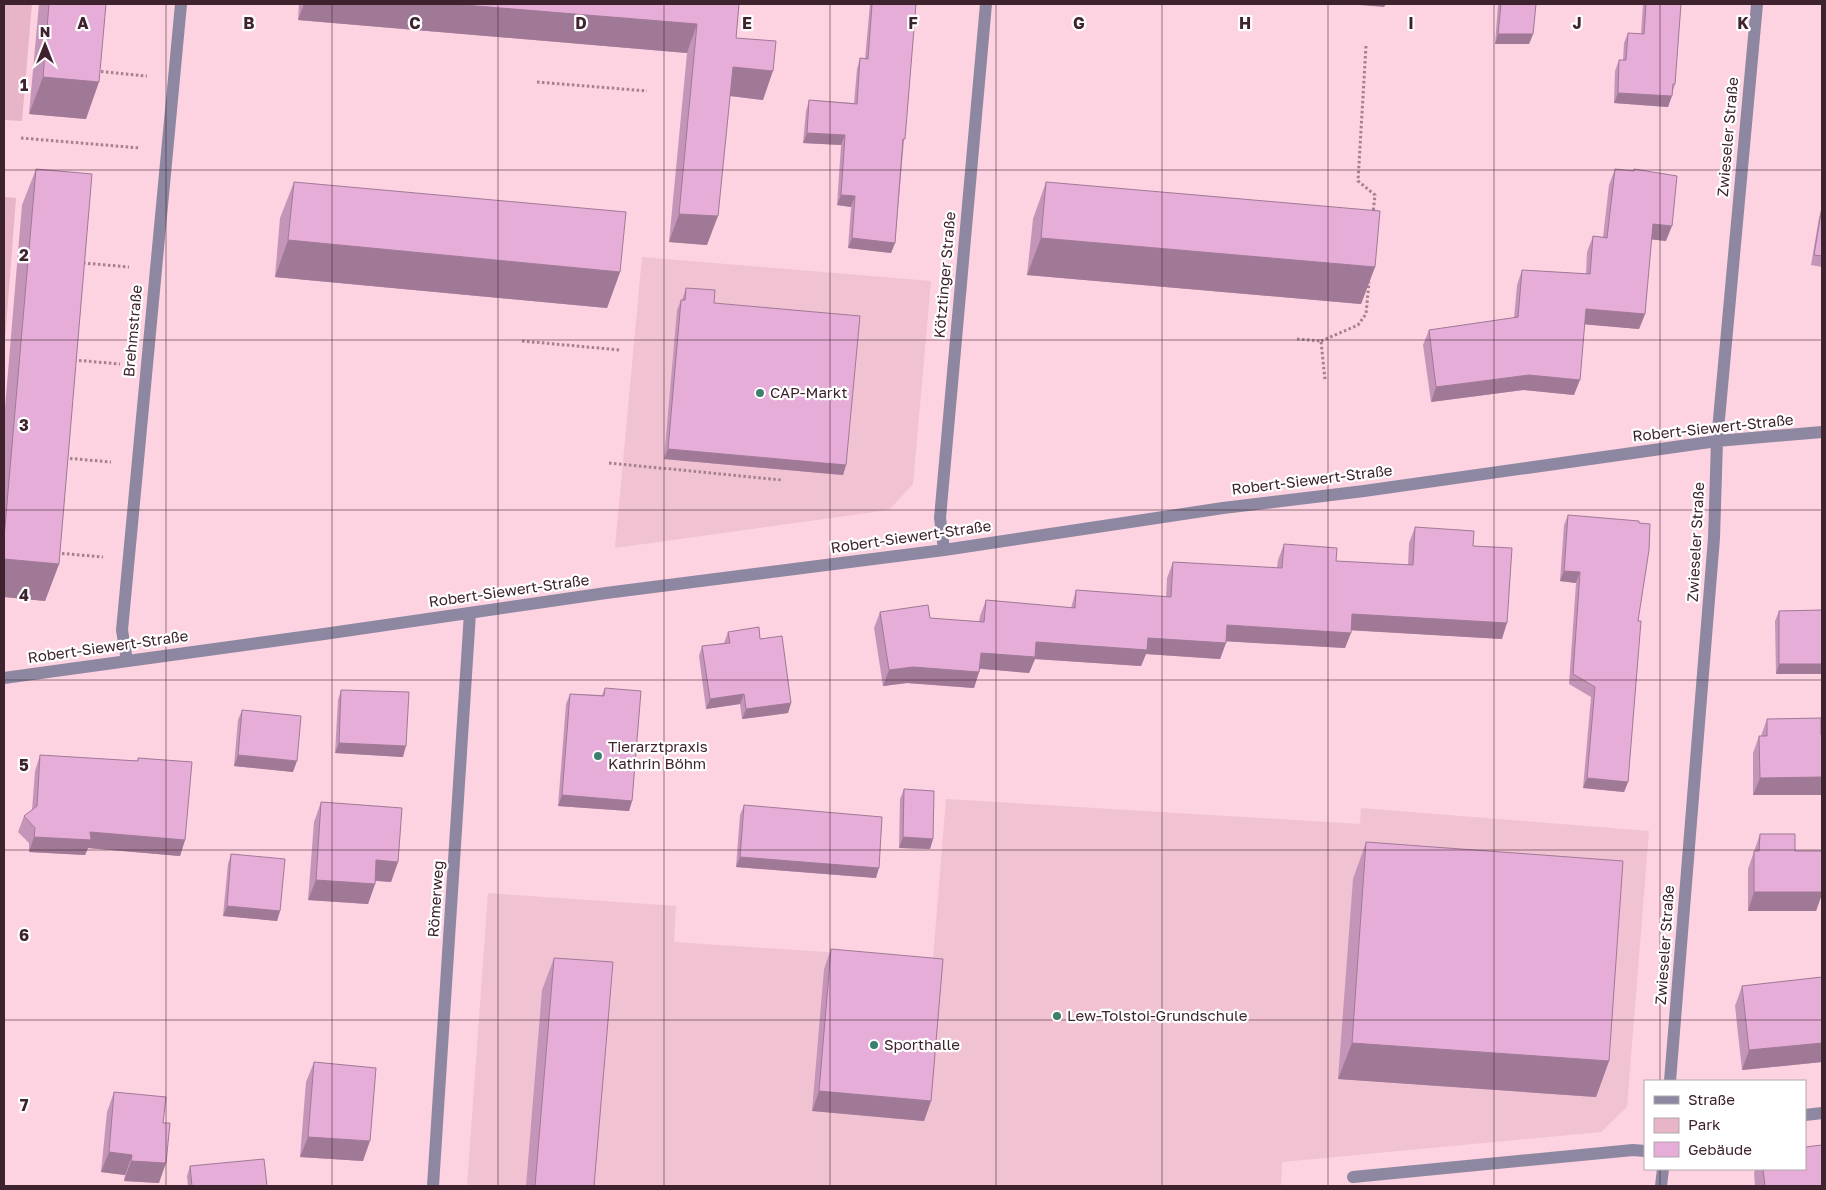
<svg xmlns="http://www.w3.org/2000/svg" width="1826" height="1190" font-family="'Golos Text',sans-serif">
	<style>
		.built { fill: #f1c2d2 }
		.green { fill: #e7b5c7 }
		.lines { fill: none; stroke-linecap: round; stroke-linejoin: round }
		.path { stroke: #a5818e; stroke-width: 3; stroke-dasharray: 2.5 2.5; stroke-linecap: butt }
		.minor { stroke: #8d87a1; stroke-width: 12 }
		.wall { fill: #c595b9 }
		.shaded-wall { fill: #a07996 }
		.building { fill: #e5add7; stroke: #a07996 }
		.grid { fill: none; stroke: #3e232e; stroke-width: 1; stroke-opacity: 0.55 }
		.poi-dot { fill: #3d7f6e; stroke: #fff; stroke-width: 2 }
		.labels { text-anchor: middle; stroke-width: 4.5; stroke-linejoin: round; paint-order: stroke }
		.street-label { font-size: 15px; fill: #3e232e; stroke: #fff }
		.poi-label { font-size: 15px; fill: #3e232e; stroke: #fff; text-anchor: start }
		.grid-label { font-size: 16px; text-anchor: middle; font-weight: bold; fill: #3e232e; stroke: #fff; stroke-width: 4.5; stroke-linejoin: round; paint-order: stroke }
	</style>
	<rect width="100%" height="100%" fill="#fdd2e1"/>
	<path class="built" d="M642 257 931 281 913 484 889 510 615 548Z
		M946 799 1360 824 1361 808 1649 831 1627 1107 1601 1132 1282 1162 1281 1186H467L488 893 676 906 674 942 933 959Z"/>
	<path class="green" d="M4 4H32L22 121 4 120Z
		M4 197 16 198 4 353Z"/>
	<g class="lines">
		<path class="path" d="M1366 46 1358 181 1375 195 1373 213
			M96 71 147 76
			M537 82 647 91
			M21 138 140 148
			M83 263 129 267
			M1297 339 1321 341 1325 380
			M522 341 620 350
			M1321 341 1358 325 1366 314 1369 282
			M74 360 120 364
			M65 458 111 462
			M609 463 782 480
			M57 553 103 557"/>
		<path class="minor" d="M944 550 940 518 986 4
			M127 661 122 630 181 4
			M4 678 324 634 606 593 944 550 1223 508 1364 491 1717 441 1822 432
			M1670 1081 1714 538 1717 441 1757 4
			M1805 1115 1822 1113
			M1353 1177 1633 1150 1645 1151
			M433 1186 470 613
			M1661 1186 1663 1169"/>
	</g>
	<path class="wall" d="M39 4H106L86 119 29 114Z
		M299 4H739L736 38 763 100 730 96 707 245 669 242 687 53 298 20Z
		M870 4H916L895 243 891 253 848 248 851 207 837 205 841 145 803 143 806 111 809 100 854 103 857 69 860 58 865 59Z
		M1498 4H1536L1533 34 1529 44H1495Z
		M1643 4H1681L1675 84 1668 107 1614 103 1615 71 1619 60H1623L1624 43 1628 33 1641 34Z
		M36 169 59 564 45 601 4 597V420L22 205Z
		M1615 169 1633 171 1634 169 1666 241 1651 239 1645 314 1639 329 1585 324 1574 395 1523 390 1431 402 1423 345 1429 330 1514 318 1517 285 1522 270 1586 274 1587 252 1593 236 1603 237 1609 185Z
		M294 182 620 272 607 308 275 277 280 218Z
		M1046 182 1375 267 1361 304 1027 275 1033 219Z
		M1822 207V267L1811 265 1819 218Z
		M686 288 714 303 846 465 843 475 664 459 677 310 681 300H682Z
		M1568 515 1638 621 1628 782 1624 792 1583 788 1591 697 1569 684 1576 583 1560 581 1564 525Z
		M1415 527 1473 546 1502 639 1351 630 1345 648 1226 641 1220 659 1146 654 1141 666 1035 659 1029 673 980 669 979 672 974 688 907 683 883 686 874 628 880 612 930 618 979 622 980 616 986 600 1071 608 1076 590 1166 597 1167 578 1173 562 1277 568 1278 560 1284 544 1336 561 1408 565 1409 543Z
		M1822 610V674H1776L1775 621 1779 611Z
		M728 632 760 639 791 703 788 713 742 719 740 704 706 709 699 656 702 646 724 643Z
		M605 688 632 801 629 811 558 806 566 704 570 694 602 695Z
		M341 690 403 757 335 753 338 700Z
		M242 710 293 772 234 766 238 720Z
		M1767 719 1821 735 1822 795H1753V753L1759 736H1761Z
		M40 755 137 761 138 758 185 840 180 856 88 848 85 855 29 852V843L18 832 24 816 32 810 35 771Z
		M904 789 933 839 930 849 899 848 900 799Z
		M321 802 398 862 391 882 375 881V884L368 904 308 900 314 822Z
		M744 805 876 878 736 867 740 815Z
		M1760 834 1795 851H1822V894L1816 911H1748V869Z
		M1366 842 1609 1061 1596 1097 1338 1079 1353 879Z
		M231 854 280 911 277 921 223 916 228 864Z
		M831 949 931 1101 924 1121 812 1111 824 969Z
		M554 958 594 1186H526L542 990Z
		M1822 977V1062L1742 1070 1735 1006 1742 986Z
		M314 1062 363 1161 300 1157 306 1082Z
		M114 1092 163 1123 159 1183 124 1181 125 1175 101 1172 107 1112Z
		M190 1166 267 1186H188L187 1176Z
		M1755 1169H1805L1822 1186H1755L1754 1173Z"/>
	<path class="shaded-wall" d="M304 4H452L697 24 687 53 298 20Z
		M1348 4H1386L1384 7Z
		M1498 34H1533L1529 44H1495Z
		M733 67 773 71 763 100 722 95Z
		M43 77 99 82 86 119 29 114Z
		M1618 93 1672 96 1668 107 1614 103Z
		M807 133 845 135 841 145 803 143Z
		M841 195 855 196 851 207 837 205Z
		M679 214 718 216 707 245 669 242Z
		M1653 224 1672 226 1666 241 1647 239Z
		M852 238 895 243 891 253 848 248Z
		M1041 238 1375 267 1361 304 1027 275Z
		M288 240 620 272 607 308 275 277Z
		M1586 309 1645 314 1639 329 1580 324Z
		M1529 375 1580 380 1574 395 1523 390 1431 402 1436 387Z
		M668 449 846 465 843 475 664 459Z
		M4 559 59 564 45 601 4 597Z
		M1564 571 1580 572 1576 583 1560 581Z
		M1352 614 1507 623 1502 639 1346 630Z
		M1227 625 1351 633 1345 648 1221 641Z
		M1148 638 1226 643 1220 659 1146 654 1141 666 1035 659 1029 673 975 668 981 653 1036 642Z
		M1779 664H1822V674H1776Z
		M913 667 979 672 974 688 907 683 883 686 889 670Z
		M744 694 740 704 706 709 710 699Z
		M791 703 788 713 742 719 746 709Z
		M339 743 406 746 403 757 335 753Z
		M238 755 297 761 293 772 234 766Z
		M1822 777V795H1753L1760 778Z
		M1587 778 1628 782 1624 792 1583 788Z
		M562 795 632 801 629 811 558 806Z
		M90 832 185 840 180 856 88 848 85 855 29 852 34 837Z
		M903 837 933 839 930 849 899 848Z
		M740 857 879 868 876 878 736 867Z
		M376 860 398 862 391 882 369 880Z
		M316 880 375 884 368 904 308 900Z
		M1754 892H1822V894L1816 911H1748Z
		M227 906 280 911 277 921 223 916Z
		M1352 1043 1609 1061 1596 1097 1338 1079Z
		M1822 1043V1062L1742 1070 1749 1050Z
		M819 1091 931 1101 924 1121 812 1111Z
		M308 1137 370 1141 363 1161 300 1157Z
		M109 1152 132 1155 125 1175 101 1172Z
		M131 1161 166 1163 159 1183 124 1181Z"/>
	<path class="building" d="M49 4H106L99 82 43 77Z
		M452 4H739L736 38 776 41 773 71 733 67 718 216 679 214 697 24Z
		M872 4H916L905 139H903L895 243 852 238 855 196 841 195 845 135 807 133 809 100 857 104 860 58 868 59Z
		M1501 4H1536L1533 34H1498Z
		M1646 4H1681L1675 84H1673L1672 96 1618 93 1619 60H1626L1628 33 1644 34Z
		M36 169 92 174 59 564 4 559V538Z
		M1615 169 1634 171V169L1677 176 1672 226 1653 224 1645 314 1586 309 1580 380 1529 375 1436 387 1429 330 1518 317 1522 270 1590 274 1593 236 1607 238Z
		M294 182 626 212 620 272 288 240Z
		M1046 182 1380 211 1375 267 1041 238Z
		M1822 207V256L1814 255Z
		M686 288 715 290 714 303 860 316 846 465 668 449 681 300H685Z
		M1568 515 1639 521V523L1650 524 1649 550 1638 621H1641L1628 782 1587 778 1595 687 1573 674 1580 572 1564 571Z
		M1415 527 1474 531 1473 546 1512 548 1507 623 1352 614 1351 633 1227 625 1226 643 1148 638 1147 650 1036 642 1035 657 981 653 979 672 913 667 889 670 880 612 928 605 930 618 984 622 986 600 1075 608 1076 590 1171 597 1173 562 1282 568 1284 544 1337 548 1336 561 1413 565Z
		M1822 610V664H1779V611Z
		M759 627 760 639 782 636 791 703 746 709 744 694 710 699 702 646 730 643 728 632Z
		M605 688 641 691 632 801 562 795 570 694 604 696Z
		M341 690 409 692 406 746 339 743Z
		M242 710 301 716 297 761 238 755Z
		M1821 718V735H1822V777L1760 778 1759 736H1767V719Z
		M40 755 138 761V758L192 762 185 840 90 832 91 840 34 837 35 828 24 816 37 806Z
		M904 789 934 791 933 839 903 837Z
		M321 802 402 808 398 862 376 860 375 884 316 880Z
		M744 805 882 817 879 868 740 857Z
		M1760 834H1795V851H1822V892H1754V851H1759Z
		M1366 842 1623 861 1609 1061 1352 1043Z
		M231 854 285 859 280 911 227 906Z
		M831 949 943 959 931 1101 819 1091Z
		M554 958 613 962 594 1186H535Z
		M1822 977V1043L1749 1050 1742 986Z
		M314 1062 376 1068 370 1141 308 1137Z
		M114 1092 166 1097 163 1123H170L166 1163 131 1161 132 1155 109 1152Z
		M1822 1145V1186H1765L1763 1169H1805V1147Z
		M264 1159 267 1186H192L190 1166Z"/>
	<path class="grid" d="M166 4V1186M332 4V1186M498 4V1186M664 4V1186M830 4V1186M996 4V1186M1162 4V1186M1328 4V1186M1494 4V1186M1660 4V1081M4 170H1822M4 340H1822M4 510H1822M4 680H1822M4 850H1822M4 1020H1822M1660 1169V1186"/>
	<g class="poi-dot">
		<circle cx="760" cy="393" r="5"/>
		<circle cx="598" cy="756" r="5"/>
		<circle cx="1057" cy="1016" r="5"/>
		<circle cx="874" cy="1045" r="5"/>
	</g>
	<g class="labels">
		<g class="street-label">
			<text transform="translate(1728 137) rotate(-85)" y="5">Zwieseler Straße</text>
			<text transform="translate(945 275) rotate(-85)" y="5">Kötztinger Straße</text>
			<text transform="translate(133 331) rotate(-85)" y="5">Brehmstraße</text>
			<text transform="translate(1713 428) rotate(-6)" y="5">Robert-Siewert-Straße</text>
			<text transform="translate(1312 480) rotate(-7)" y="5">Robert-Siewert-Straße</text>
			<text transform="translate(911 537) rotate(-8)" y="5">Robert-Siewert-Straße</text>
			<text transform="translate(1696 542) rotate(-87)" y="5">Zwieseler Straße</text>
			<text transform="translate(509 591) rotate(-8)" y="5">Robert-Siewert-Straße</text>
			<text transform="translate(108 647) rotate(-8)" y="5">Robert-Siewert-Straße</text>
			<text transform="translate(436 899) rotate(-86)" y="5">Römerweg</text>
			<text transform="translate(1665 945) rotate(-86)" y="5">Zwieseler Straße</text>
		</g>
		<g class="poi-label">
			<text x="770" y="398">CAP-Markt</text>
			<text x="608" y="752">Tierarztpraxis<tspan x="608" dy="17">Kathrin Böhm</tspan></text>
			<text x="1067" y="1021">Lew-Tolstoi-Grundschule</text>
			<text x="884" y="1050">Sporthalle</text>
		</g>
	</g>
	<g class="grid-label">
		<text x="83" y="29">A</text>
		<text x="249" y="29">B</text>
		<text x="415" y="29">C</text>
		<text x="581" y="29">D</text>
		<text x="747" y="29">E</text>
		<text x="913" y="29">F</text>
		<text x="1079" y="29">G</text>
		<text x="1245" y="29">H</text>
		<text x="1411" y="29">I</text>
		<text x="1577" y="29">J</text>
		<text x="1743" y="29">K</text>
		<text x="24" y="91">1</text>
		<text x="24" y="261">2</text>
		<text x="24" y="431">3</text>
		<text x="24" y="601">4</text>
		<text x="24" y="771">5</text>
		<text x="24" y="941">6</text>
		<text x="24" y="1111">7</text>
	</g>
	<rect width="1826" height="1190" fill="none" stroke="#3e232e" stroke-width="10"/>
	<rect x="1644" y="1080" width="162" height="90" fill="#ffffff" stroke="#b2a7ab"/>
	<rect x="1654" y="1096" width="25" height="8" fill="#8d87a1" stroke="#b2a7ab"/>
	<text x="1688" y="1105" font-size="15" fill="#3e232e">Straße</text>
	<rect x="1654" y="1118" width="25" height="15" fill="#e7b5c7" stroke="#b2a7ab"/>
	<text x="1688" y="1130" font-size="15" fill="#3e232e">Park</text>
	<rect x="1654" y="1142" width="25" height="15" fill="#e5add7" stroke="#b2a7ab"/>
	<text x="1688" y="1155" font-size="15" fill="#3e232e">Gebäude</text>
	<g transform="translate(45 45)" stroke="#ffffff" stroke-width="4" paint-order="stroke">
	<path d="M0-4L9 19L0 12L-9 19Z" fill="#3e232e"/>
	<text y="-8" font-size="14" font-weight="bold" text-anchor="middle" fill="#3e232e">N</text>
	</g>
</svg>
